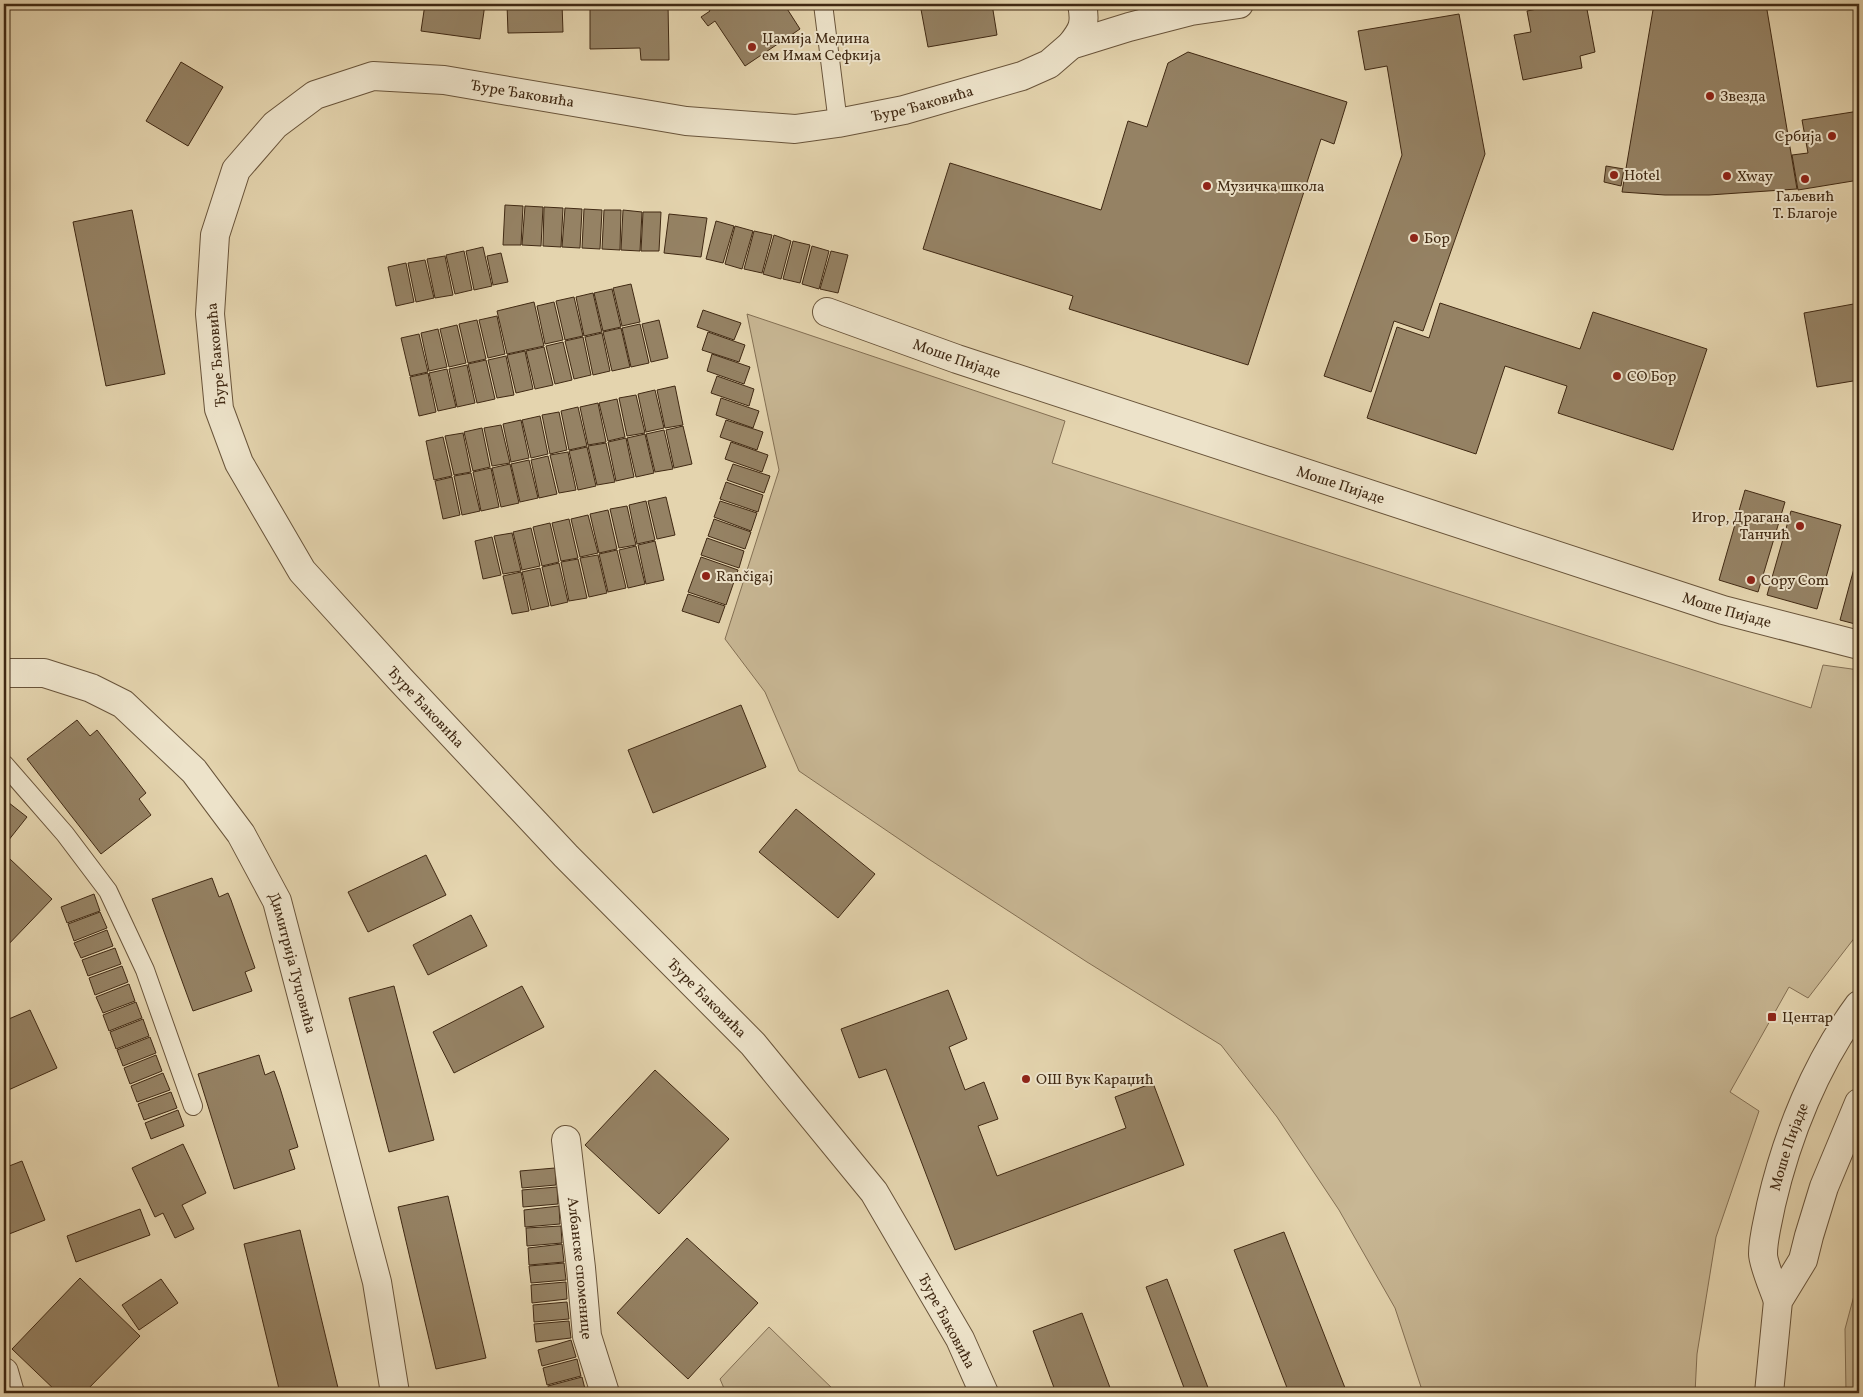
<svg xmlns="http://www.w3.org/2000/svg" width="1863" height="1397" font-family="Vollkorn,serif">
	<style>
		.green { fill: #c8b794; stroke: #847054 }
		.building { fill: #958264; stroke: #402913 }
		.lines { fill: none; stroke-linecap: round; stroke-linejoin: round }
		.service-casing { stroke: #69543a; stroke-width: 20 }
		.minor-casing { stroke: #69543a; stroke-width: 30 }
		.tertiary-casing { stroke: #69543a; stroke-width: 30 }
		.service { stroke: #ede3ca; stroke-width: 18 }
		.minor { stroke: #ede3ca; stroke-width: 28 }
		.tertiary { stroke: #ede3ca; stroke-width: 28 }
		.poi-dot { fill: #8f2418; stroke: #ede3ca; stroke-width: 2 }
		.labels { text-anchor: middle; stroke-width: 4; stroke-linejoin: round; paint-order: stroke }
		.poi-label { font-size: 15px; fill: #402913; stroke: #ede3ca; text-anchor: start }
		.street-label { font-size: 15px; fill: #402913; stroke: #ede3ca }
	</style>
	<rect width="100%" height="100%" fill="#e4d4ae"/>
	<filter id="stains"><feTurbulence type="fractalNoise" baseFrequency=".004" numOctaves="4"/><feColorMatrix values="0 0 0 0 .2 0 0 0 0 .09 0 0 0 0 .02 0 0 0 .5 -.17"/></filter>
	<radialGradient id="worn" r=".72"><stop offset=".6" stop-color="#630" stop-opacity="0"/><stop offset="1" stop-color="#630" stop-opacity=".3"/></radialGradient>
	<path class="green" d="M747 314 1065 421 1052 463 1811 708 1823 665 1859 670V932L1808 998 1789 987 1730 1092 1759 1111 1716 1237 1697 1354 1695 1393H1532L1531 1391 1526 1393H1423L1395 1308 1339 1210 1277 1117 1221 1045 1087 962 927 858 799 771 765 692 725 639 779 470Z
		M1859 1277V1393H1846L1845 1329Z
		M769 1327 837 1393H726L720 1379Z"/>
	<path class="building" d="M425 4H485L480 39 421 31Z
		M507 4H562L563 32 508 33Z
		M590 4H668L669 60H641L640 48 590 49Z
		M705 4H784L800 29 745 66 715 21 708 26 701 17 710 11Z
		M920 4H992L997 35 928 47Z
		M1562 4H1586L1595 52 1580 56 1582 68 1523 80 1514 35 1531 32 1527 11Z
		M1654 4H1766L1797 189 1709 195H1665L1622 192Z
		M1459 14 1485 154 1423 331 1394 321 1371 392 1324 376 1402 155 1387 66 1365 70 1358 31Z
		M1188 52 1347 102 1334 144 1321 139 1248 365 1069 309 1073 296 923 249 950 163 1101 210 1128 121 1147 127 1168 63Z
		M181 62 223 87 188 146 146 121Z
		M1859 111V180L1798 190 1792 155 1808 153 1802 120Z
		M1606 166 1624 169 1621 186 1604 182Z
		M505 205 523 206 521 245H503Z
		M525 206 543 207 541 246 522 245Z
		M544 207 563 208 561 247 543 246Z
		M565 208 582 209 580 248 562 247Z
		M584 209 602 210 600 249 582 248Z
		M132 210 165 374 106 386 73 222Z
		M604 210H621L620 250 602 249Z
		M623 210 642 212 640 251 621 250Z
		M643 212H661L659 251H641Z
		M669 214 707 218 701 257 664 253Z
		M716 221 734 226 723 263 706 259Z
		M735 226 753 231 742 269 725 264Z
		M754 231 772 235 762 273 744 269Z
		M774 235 791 241 781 279 763 274Z
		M793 241 810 245 800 283 783 279Z
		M812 246 829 251 819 289 802 284Z
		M483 247 492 286 474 290 466 251Z
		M464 251 472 290 455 294 446 255Z
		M831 251 848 255 838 293 820 289Z
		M501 253 508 282 493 285 487 256Z
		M445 256 453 295 435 298 427 259Z
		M425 260 434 298 416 302 408 263Z
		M406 263 414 302 396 306 388 267Z
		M631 284 640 322 622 326 613 288Z
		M612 289 621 327 603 331 594 293Z
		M593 293 602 332 584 336 576 297Z
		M574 297 583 336 565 340 556 301Z
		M534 302 544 346 507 354 497 311Z
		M554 302 563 340 545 344 537 306Z
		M1440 303 1580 349 1593 312 1707 349 1673 450 1558 413 1567 386 1505 366 1476 454 1367 418 1397 327 1429 338Z
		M1859 303V380L1817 387 1804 313Z
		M703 310 741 323 734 340 697 327Z
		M497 316 505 354 488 358 479 320Z
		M477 320 486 359 468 363 459 324Z
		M659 320 668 358 651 362 642 324Z
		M640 324 649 363 631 367 622 328Z
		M457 325 466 363 449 367 440 329Z
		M621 328 630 367 612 371 603 332Z
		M438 329 447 367 429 371 421 333Z
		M708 332 745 345 739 362 702 350Z
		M602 333 610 371 593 375 585 337Z
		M419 334 428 372 410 376 401 338Z
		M583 337 591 375 574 379 565 341Z
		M563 342 572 380 555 384 546 346Z
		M544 347 553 385 535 389 526 351Z
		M525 351 533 389 516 393 507 355Z
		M712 354 750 367 744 384 707 371Z
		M506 356 514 395 497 398 488 360Z
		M486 360 495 399 477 403 468 364Z
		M467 365 475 403 457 407 449 369Z
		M447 369 456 407 438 411 429 373Z
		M428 373 436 412 419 416 410 377Z
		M717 376 754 389 749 406 711 393Z
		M675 386 683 425 665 428 657 390Z
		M655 390 664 428 646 432 638 394Z
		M636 395 645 433 627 436 619 398Z
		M721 398 759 411 753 428 716 415Z
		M617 399 625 437 608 441 599 403Z
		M598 403 606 442 588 445 580 407Z
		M578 407 587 446 569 450 561 411Z
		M559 412 567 450 550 454 542 415Z
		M540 416 548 454 531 458 522 420Z
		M521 420 529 458 511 462 503 424Z
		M726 420 763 432 757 450 720 437Z
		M501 425 510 463 492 466 484 428Z
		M683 426 692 464 674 468 666 430Z
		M482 428 490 467 473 471 464 432Z
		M664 430 673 469 655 472 646 434Z
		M463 433 471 472 454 475 445 436Z
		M645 434 654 473 636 477 627 438Z
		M443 437 452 476 434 480 426 441Z
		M626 438 634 477 616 481 608 442Z
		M731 442 768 455 762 472 725 459Z
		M606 443 615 482 597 485 588 446Z
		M587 447 596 486 578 490 569 451Z
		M568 452 576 490 559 493 550 455Z
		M548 456 557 494 539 498 531 460Z
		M529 460 538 498 520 502 511 464Z
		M510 464 519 503 501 507 492 468Z
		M733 464 770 476 764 493 727 480Z
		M491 468 499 507 481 511 473 472Z
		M471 473 480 511 462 515 454 476Z
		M452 477 460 515 443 519 435 481Z
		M726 482 763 495 758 512 720 499Z
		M1745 490 1785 502 1758 592 1719 580Z
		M666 497 675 535 657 539 648 501Z
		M646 501 655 540 637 544 629 505Z
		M720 501 757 513 751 531 714 517Z
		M627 506 636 545 619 548 610 509Z
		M608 510 617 549 599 553 590 514Z
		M1791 511 1841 525 1817 609 1767 595Z
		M588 515 598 553 580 557 571 519Z
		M569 519 578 558 561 561 552 523Z
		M714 519 751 532 745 549 708 536Z
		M550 523 559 562 542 566 533 527Z
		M531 528 540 566 522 570 513 532Z
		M512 533 521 571 503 574 494 536Z
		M492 537 501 575 483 579 475 541Z
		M707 538 744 551 739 568 701 555Z
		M655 541 664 580 646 584 638 545Z
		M636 546 645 584 628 588 619 550Z
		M617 550 626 588 608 592 599 554Z
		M1859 550V625L1840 620Z
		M598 555 607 593 589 597 580 558Z
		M701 557 738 570 726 605 688 592Z
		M578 559 587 598 569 601 561 562Z
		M559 563 568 602 551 606 542 567Z
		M540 568 549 606 531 610 522 572Z
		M521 572 529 611 512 614 503 576Z
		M688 594 725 606 719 623 682 611Z
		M741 705 766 767 653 813 628 750Z
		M77 720 90 736 97 730 126 767 146 793 139 799 151 815 101 854 27 759Z
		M4 799 27 817 4 846Z
		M796 809 875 874 838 918 759 852Z
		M426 855 446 895 368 932 348 892Z
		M10 859 52 899 4 949V866Z
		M212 878 219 897 228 893 231 900 255 968 245 972 252 991 193 1011 152 899Z
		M94 894 100 911 67 923 61 907Z
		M100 912 107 928 74 941 68 924Z
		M471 915 487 946 428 975 413 945Z
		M107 930 113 946 81 958 74 943Z
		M115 948 121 964 88 976 82 960Z
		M122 966 128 982 95 995 89 978Z
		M129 984 135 1001 103 1013 96 997Z
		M394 986 434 1140 389 1152 349 998Z
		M522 986 544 1027 454 1073 433 1032Z
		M948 990 967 1039 949 1047 965 1090 984 1082 998 1119 978 1126 997 1176 1126 1128 1115 1097 1153 1083 1184 1165 955 1250 886 1069 859 1078 841 1029Z
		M136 1002 142 1018 109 1031 103 1015Z
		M30 1010 57 1068 4 1092V1021Z
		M143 1019 149 1036 116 1049 110 1032Z
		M150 1037 156 1053 123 1066 117 1050Z
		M156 1055 162 1071 130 1084 124 1068Z
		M259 1055 265 1075 274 1071 280 1088 298 1147 289 1150 295 1169 234 1189 198 1074Z
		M655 1070 729 1139 659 1214 585 1145Z
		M163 1073 170 1090 137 1102 131 1086Z
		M171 1092 177 1108 144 1120 138 1104Z
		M178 1110 184 1126 151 1139 145 1123Z
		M183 1144 206 1193 182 1205 194 1229 175 1238 163 1213 155 1217 132 1168Z
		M22 1161 45 1220 4 1236V1168Z
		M555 1168 556 1185 522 1188 520 1171Z
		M557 1187 558 1204 523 1207 522 1190Z
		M448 1196 486 1358 436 1369 398 1207Z
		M559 1206 560 1224 525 1227 524 1210Z
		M140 1209 150 1235 76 1262 67 1236Z
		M561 1226 562 1243 527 1246 526 1228Z
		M300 1230 338 1388 314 1393H280L244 1244Z
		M1284 1232 1347 1393H1289L1234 1250Z
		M687 1238 758 1303 688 1379 617 1313Z
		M562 1244 564 1262 529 1265 528 1248Z
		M564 1263 566 1280 531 1283 529 1266Z
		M80 1278 140 1336 84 1393H58L12 1349Z
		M161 1279 178 1303 139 1330 122 1305Z
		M1167 1279 1210 1393H1186L1146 1287Z
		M566 1282 567 1299 532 1303 531 1285Z
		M567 1302 569 1319 534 1322 533 1305Z
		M1082 1313 1112 1393H1056L1033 1331Z
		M569 1321 571 1338 536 1342 534 1324Z
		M571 1340 576 1357 542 1366 538 1350Z
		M577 1359 581 1376 547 1385 543 1368Z
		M582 1377 586 1393H550L548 1386Z"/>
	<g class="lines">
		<defs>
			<path id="service" d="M823 4 838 123
				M4 764 65 834 108 891 145 970 193 1106"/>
			<g id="minor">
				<path d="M1071 45C1083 30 1086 24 1082 4"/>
				<path id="s1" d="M827 312 957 359 1723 610 1859 645"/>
				<path id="s2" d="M4 673H44L91 688 123 704 194 771 241 834 277 901 377 1282 395 1393"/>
				<path id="s3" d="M566 1140 581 1268 587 1336 605 1393"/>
				<path d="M4 1372 10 1393"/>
				<path id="s4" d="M984 1393 960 1339 874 1192 753 1044 566 856 400 679 302 571 239 463 219 409 210 314 215 235 236 170 275 125 315 95 373 76 444 80 686 121 795 129 838 123 904 110 1022 76 1049 64 1071 45 1129 27 1191 11 1239 4"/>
			</g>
			<g id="tertiary">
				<path id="s5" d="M1778 1301C1774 1289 1763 1264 1763 1254 1763 1238 1768 1221 1771 1205 1787 1135 1816 1063 1859 1005"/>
				<path d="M1769 1393 1778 1301 1803 1260 1809 1236 1824 1187 1859 1103"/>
			</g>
		</defs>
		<use href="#service" class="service-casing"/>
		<use href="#minor" class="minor-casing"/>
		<use href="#tertiary" class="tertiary-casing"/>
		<use href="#service" class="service"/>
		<use href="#minor" class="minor"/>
		<use href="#tertiary" class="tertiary"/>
	</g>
	<g class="poi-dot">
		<circle cx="752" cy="47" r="5"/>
		<circle cx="1710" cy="96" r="5"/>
		<circle cx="1832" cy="136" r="5"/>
		<circle cx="1614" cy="175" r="5"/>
		<circle cx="1727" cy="176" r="5"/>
		<circle cx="1805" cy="179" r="5"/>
		<circle cx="1207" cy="186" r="5"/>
		<circle cx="1414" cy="238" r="5"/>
		<circle cx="1617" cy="376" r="5"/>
		<circle cx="1800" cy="526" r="5"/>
		<circle cx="706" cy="576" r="5"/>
		<circle cx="1751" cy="580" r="5"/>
		<rect x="1767" y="1012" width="10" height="10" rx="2.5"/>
		<circle cx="1026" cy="1079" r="5"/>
	</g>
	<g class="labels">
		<g class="poi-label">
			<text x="762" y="43">Џамија Медина<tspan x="762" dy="17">ем Имам Сефкија</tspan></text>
			<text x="1720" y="101">Звезда</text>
			<text x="1822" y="141" text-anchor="end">Србија</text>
			<text x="1624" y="180">Hotel</text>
			<text x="1737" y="181">Xway</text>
			<text x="1217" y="191">Музичка школа</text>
			<text x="1805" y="201" text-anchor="middle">Гаљевић<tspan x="1805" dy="17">Т. Благоје</tspan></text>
			<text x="1424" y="243">Бор</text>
			<text x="1627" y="381">СО Бор</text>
			<text x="1790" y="522" text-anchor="end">Игор, Драгана<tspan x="1790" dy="17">Танчић</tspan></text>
			<text x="716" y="581">Rančigaj</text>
			<text x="1761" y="585">Copy Com</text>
			<text x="1782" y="1022">Центар</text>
			<text x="1036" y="1084">ОШ Вук Караџић</text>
		</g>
		<g class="street-label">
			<text dy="5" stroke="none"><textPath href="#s4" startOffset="1821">Ђуре Ђаковића</textPath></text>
			<text dy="5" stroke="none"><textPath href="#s4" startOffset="2226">Ђуре Ђаковића</textPath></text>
			<text transform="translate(216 355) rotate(-95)" y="5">Ђуре Ђаковића</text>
			<text dy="5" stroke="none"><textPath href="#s1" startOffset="138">Моше Пијаде</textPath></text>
			<text dy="5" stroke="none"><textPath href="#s1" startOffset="542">Моше Пијаде</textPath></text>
			<text dy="5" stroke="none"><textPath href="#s1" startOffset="948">Моше Пијаде</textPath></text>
			<text transform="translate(426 707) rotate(47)" y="5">Ђуре Ђаковића</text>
			<text dy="5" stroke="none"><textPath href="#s2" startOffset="441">Димитрија Туцовића</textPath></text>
			<text transform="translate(707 998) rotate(45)" y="5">Ђуре Ђаковића</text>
			<text dy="5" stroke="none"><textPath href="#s5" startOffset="160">Моше Пијаде</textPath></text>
			<text dy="5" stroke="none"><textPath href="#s3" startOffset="129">Албанске споменице</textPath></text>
			<text transform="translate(947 1321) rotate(62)" y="5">Ђуре Ђаковића</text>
		</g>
	</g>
	<rect width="1863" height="1397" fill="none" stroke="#e4d4ae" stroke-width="20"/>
	<rect x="5" y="5" width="1853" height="1387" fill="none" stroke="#402913" stroke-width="2.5"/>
	<rect x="10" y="10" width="1843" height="1377" fill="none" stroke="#402913"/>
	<rect width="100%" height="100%" filter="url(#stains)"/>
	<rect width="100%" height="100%" fill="url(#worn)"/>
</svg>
